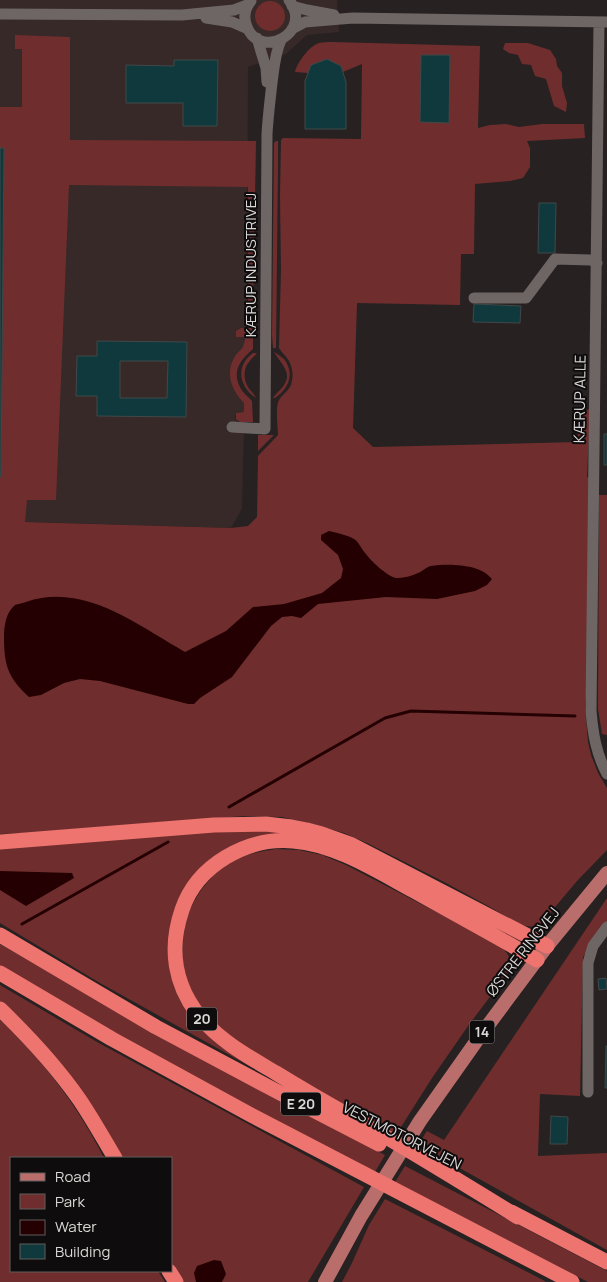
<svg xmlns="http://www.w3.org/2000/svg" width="607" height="1282" font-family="Manrope,sans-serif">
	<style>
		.built { fill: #362928 }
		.green { fill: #6f2e2d }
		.water { fill: #240002 }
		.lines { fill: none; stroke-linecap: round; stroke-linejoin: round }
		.stream { stroke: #240002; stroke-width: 3 }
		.building { fill: #0f393c; stroke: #414849; fill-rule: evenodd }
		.minor { stroke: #6d6665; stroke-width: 11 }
		.major { stroke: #ba6e6c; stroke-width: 14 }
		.highway { stroke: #ee7470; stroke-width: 15 }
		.labels { text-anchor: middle; stroke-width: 4; stroke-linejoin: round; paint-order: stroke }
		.shield { fill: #0e0c0c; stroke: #9e9a9a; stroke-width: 1 }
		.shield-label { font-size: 14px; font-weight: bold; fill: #dbd7d7 }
		.street-label { font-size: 15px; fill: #dbd7d7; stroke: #0e0c0c }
	</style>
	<rect width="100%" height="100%" fill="#272121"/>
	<path class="built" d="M0 0H337L339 32 307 35 286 54 248 67 247 328H241L245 337 244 347 236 355 232 363 244 403V412L236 413 235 417 244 432 242 509 231 528 0 521Z"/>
	<path class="green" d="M255 16a15 15 0 1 1 30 0a15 15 0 1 1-30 0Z
		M15 35 70 37V140L256 141 253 316 248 317V187L69 185 56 500H27L25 522 231 528 248 526 257 517 258 456 278 435C278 427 275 407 279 400 282 395 287 392 290 387 294 379 293 368 289 361 286 356 282 353 279 348L281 270 280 196 281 140 283 138 361 139 362 64 343 72 341 66 327 60 308 73 295 72C297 63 309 46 319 43 323 42 328 42 332 42L480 46 478 128 490 125 506 124 519 127 542 124H584L585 138 527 141 530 148V167L523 178 510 181 475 184 474 254H461L460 305 357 303 353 428 373 447 578 442V413L590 409 587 477 591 478 589 664 585 706 588 742 591 755 598 773 607 788V850L577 881 540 925 535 927 526 926 519 924 490 907 446 883 369 844 344 833 317 825 282 817 244 816 47 832 0 834V477L1 476 4 149 0 148V107H22V49H15Z
		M505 43H528L550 50 556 59 557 66 562 73V86L567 103 566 112 554 106 546 79 535 76 531 65 522 64 518 55 509 53 503 49Z
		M276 141H278V166L276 348H273L272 335 274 143Z
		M241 328H253V349C240 360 231 372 241 389 244 394 249 397 252 401L253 422H240L236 419V413L244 412V403C232 391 225 374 234 358 240 348 244 351 245 337H236V331Z
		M274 352C278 354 280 356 284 359 295 373 289 389 275 398H273C276 393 281 390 284 385 293 372 280 363 274 352Z
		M253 353H257C255 356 252 358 249 362 244 367 243 378 247 385 249 390 254 393 256 398 239 387 235 366 253 353Z
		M258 435H274L258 451Z
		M599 495H607V735L602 734 598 709Z
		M261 828 306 834 329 841 356 851 384 865 522 937 520 941 354 855C328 845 302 834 274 837 258 838 240 842 227 850 169 886 152 959 190 1015 206 1037 239 1056 262 1070V1073L100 983 0 923V846H28L180 832Z
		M276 849 299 850 322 855 346 865 498 944C508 953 511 956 510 970L468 1026 432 1078 396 1135C364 1116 333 1098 301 1080 249 1050 175 1013 183 942 184 932 185 923 189 913 197 891 217 867 239 858 251 853 263 851 276 849Z
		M607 898V924L583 957 580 1096 540 1094 538 1156 607 1153V1250L418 1145 427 1131 444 1140Z
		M0 944 177 1046 385 1155 375 1172 227 1095 108 1029 0 966Z
		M0 985 97 1042 364 1187 308 1282H183L171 1265V1158H120L0 1003Z
		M0 1020C43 1060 78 1106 104 1158H11V1271H158L165 1282H0Z
		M405 1166 607 1271V1282H588L395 1182Z
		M385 1199 543 1280 546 1282H342L352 1263 369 1225Z"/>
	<path class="water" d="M329 531C337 533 347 535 354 539 359 542 362 550 366 554 371 561 387 576 396 578 403 578 412 576 418 573 423 571 426 567 431 566 449 563 481 564 492 579L487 585 475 591 437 599 386 597 318 604 301 618 292 616 282 617 271 626 232 677 200 698 194 704H188L100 681 80 679 64 683 41 695 29 697C8 678 4 665 4 637 4 626 6 612 15 605 18 604 23 603 26 602 84 582 137 625 185 652L226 631 253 607 284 604 322 593 341 578 343 569 338 555 321 540V535Z
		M0 871 72 873 74 878 26 906 0 890Z
		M214 1260 221 1261 226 1274 222 1282H196L194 1273 197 1266Z"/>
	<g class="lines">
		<path class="stream" d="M229 807 385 718 411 711 575 716
			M22 924 168 842"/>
	</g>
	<path class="building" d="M421 55H450L449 123 420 122Z
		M327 59 341 66 346 82V129H305V81L311 65Z
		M174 60H218L217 126H183V103H126V65L174 66Z
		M0 148H4L1 477H0Z
		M539 203H556L555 253H538Z
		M474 304 521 306 520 323 473 322Z
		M97 341 187 342 186 417 97 416V396H76L77 356H97ZM120 361H168L167 398H120Z
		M604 434H607V465H604Z
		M606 978 607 989 599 990 598 979Z
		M606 1046H607V1088H605Z
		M551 1116 568 1117 567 1144H550Z"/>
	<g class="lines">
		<path class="minor" d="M251 1C245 8 243 17 247 27 261 61 314 32 289 0
			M292 6 307 10 334 15
			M0 14 182 15 234 10 247 5
			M206 18 232 22 248 29
			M599 22 591 711C593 734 596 753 607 774
			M292 29 305 22 353 18 607 22
			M257 38 266 68 267 82
			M474 298H526L555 259 591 260 597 263
			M232 427 265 429 267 134C268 117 270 100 272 83 274 68 275 53 281 40
			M588 1092V963L593 946 607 927"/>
		<path class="major" d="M325 1282 361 1216 420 1121 480 1036 547 946 607 873"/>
		<path class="highway" d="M0 842 214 825 266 824 292 827 307 830 322 834 350 844 547 946
			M0 935 156 1027 280 1093 379 1144
			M0 973 112 1039 251 1115 572 1282
			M0 1009C29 1037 56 1066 79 1099 92 1118 103 1138 115 1158
			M511 1212 607 1262
			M518 1217C464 1184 410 1150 355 1119 328 1104 302 1089 276 1073 249 1057 220 1041 200 1017 174 985 169 948 182 910 197 865 247 837 293 841 335 844 377 871 414 891 455 914 496 936 537 960
			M169 1271 176 1282"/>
	</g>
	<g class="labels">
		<g class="shield">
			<rect x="187" y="1007.5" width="30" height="23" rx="4"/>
			<rect x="469.5" y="1020.5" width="25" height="23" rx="4"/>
			<rect x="281" y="1092.5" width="40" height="23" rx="4"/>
		</g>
		<g class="shield-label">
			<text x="202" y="1024">20</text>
			<text x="482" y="1037">14</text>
			<text x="301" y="1109">E 20</text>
		</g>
		<g class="street-label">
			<text transform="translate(251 265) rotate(-90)" y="5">KÆRUP INDUSTRIVEJ</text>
			<text transform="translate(580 399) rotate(-89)" y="5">KÆRUP ALLE</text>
			<text transform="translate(523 952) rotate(-52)" y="5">ØSTRE RINGVEJ</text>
			<text transform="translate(402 1136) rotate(27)" y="5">VESTMOTORVEJEN</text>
		</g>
	</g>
	<rect x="10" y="1157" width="162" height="115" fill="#0e0c0c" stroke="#605d5d"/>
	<rect x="20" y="1173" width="25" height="8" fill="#ba6e6c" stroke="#605d5d"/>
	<text x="55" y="1182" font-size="15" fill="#dbd7d7">Road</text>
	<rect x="20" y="1194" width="25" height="15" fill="#6f2e2d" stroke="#605d5d"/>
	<text x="55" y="1207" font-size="15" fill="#dbd7d7">Park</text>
	<rect x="20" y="1220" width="25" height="15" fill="#240002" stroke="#605d5d"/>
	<text x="55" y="1232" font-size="15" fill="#dbd7d7">Water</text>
	<rect x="20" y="1244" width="25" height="15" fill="#0f393c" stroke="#605d5d"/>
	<text x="55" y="1257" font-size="15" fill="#dbd7d7">Building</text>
</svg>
